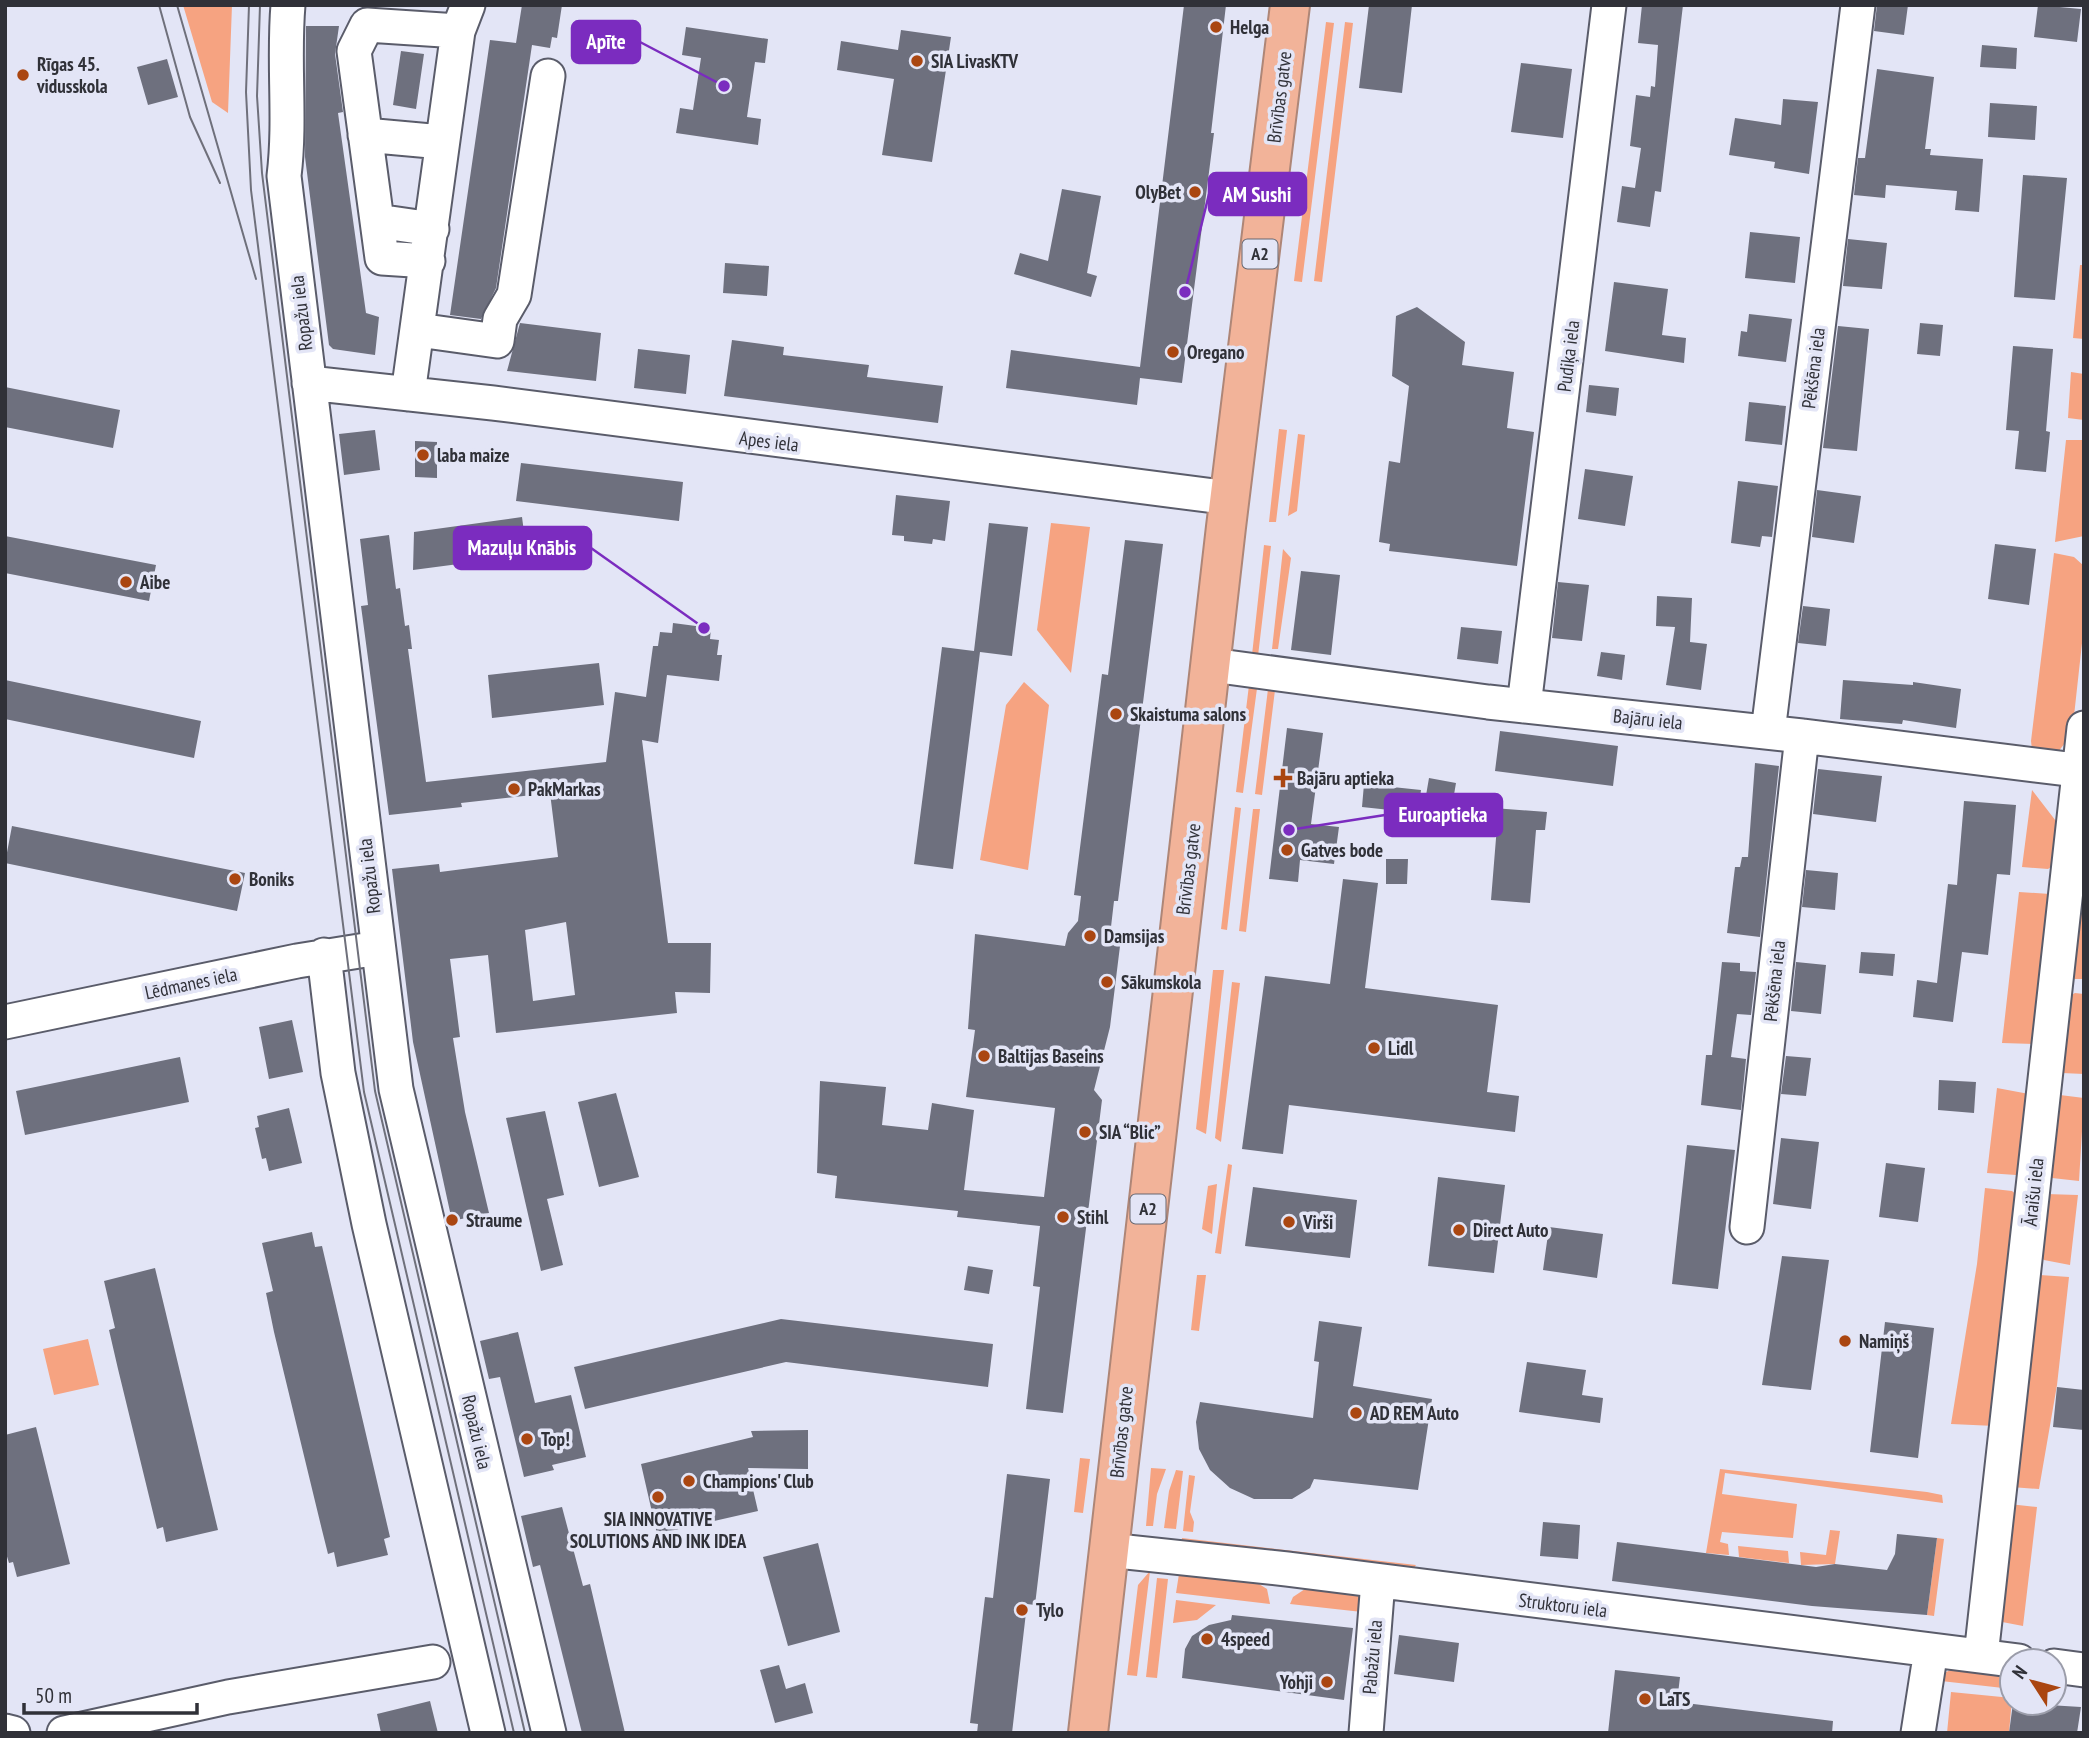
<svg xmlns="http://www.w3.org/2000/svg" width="2089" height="1738" font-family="'PT Sans Narrow',sans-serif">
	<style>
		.green { fill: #f6a381 }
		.building { fill: #6e707e; fill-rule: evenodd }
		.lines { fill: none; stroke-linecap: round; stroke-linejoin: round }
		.minor-casing { stroke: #5a5c6a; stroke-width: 37 }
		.highway-casing { stroke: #ae8677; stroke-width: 42 }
		.minor { stroke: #fff; stroke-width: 33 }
		.highway { stroke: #f2b399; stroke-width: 38 }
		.tram { stroke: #6f707b; stroke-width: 2 }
		.poi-dot { fill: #aa4611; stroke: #e3e5f6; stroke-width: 2.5 }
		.labels { text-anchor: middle; stroke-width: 7; stroke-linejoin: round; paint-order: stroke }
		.shield { fill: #e3e5f6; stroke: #666771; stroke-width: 2 }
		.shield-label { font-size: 18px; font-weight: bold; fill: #303138 }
		.poi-label { font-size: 19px; font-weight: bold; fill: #303138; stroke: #e3e5f6; text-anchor: start }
		.street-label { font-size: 19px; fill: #303138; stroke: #e3e5f6 }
		.leader { fill: none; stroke: #7b2cbf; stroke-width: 2.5 }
		.callout-dot { fill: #7b2cbf; stroke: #e3e5f6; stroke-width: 2.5 }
		.callout { fill: #7b2cbf; stroke: #7b2cbf; stroke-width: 2.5 }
		.callout-label { font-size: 21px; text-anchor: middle; font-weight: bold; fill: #fff }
	</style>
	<rect width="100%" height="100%" fill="#e3e5f6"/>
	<path class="green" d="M183 5H232L228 113 212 102Z
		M1326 22 1334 23 1302 282 1294 281Z
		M1345 22 1353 23 1322 282 1314 281Z
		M2080 265H2084V339L2073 338Z
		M2071 372 2084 374V420L2068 418Z
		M1279 429 1287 430 1276 522H1269Z
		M1298 434 1305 435 1297 511 1288 516Z
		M2066 440H2084V536L2055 542Z
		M1051 523 1090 527 1071 673 1037 630Z
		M1264 545 1271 546 1258 656 1252 655Z
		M1283 549 1291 558 1278 649H1272Z
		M2054 553 2074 557 2084 566V625L2072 734 2058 752 2032 750 2031 741Z
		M1258 681 1243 793 1236 792 1249 685Z
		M1024 682 1049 705 1028 870 980 860 1006 705Z
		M1268 689 1275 690 1262 795 1255 794Z
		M2032 790 2059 825 2055 864 2048 869 2022 867Z
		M1235 807 1241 808 1227 930 1221 929Z
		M1253 809H1260L1246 932 1239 931Z
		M2019 892 2050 894 2035 1044 2002 1043Z
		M2076 900H2084V979H2075L2068 973Z
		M1213 970H1224L1206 1134 1196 1129Z
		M1232 982 1240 983 1221 1142 1215 1138Z
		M2075 993 2084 994V1074L2062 1073 2066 998Z
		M1997 1088 2029 1094 2024 1171 2016 1175 1987 1173Z
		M2060 1095 2084 1098 2079 1181 2052 1178 2044 1171Z
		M1228 1164 1232 1165 1221 1254 1215 1253Z
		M1217 1184 1212 1234 1202 1229 1208 1186Z
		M1985 1188 2012 1191 2018 1196 1995 1426 1951 1424 1977 1264Z
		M2046 1194 2078 1195 2070 1265 2044 1260 2036 1252Z
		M1197 1275H1206L1199 1331 1191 1330Z
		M2040 1275 2069 1277 2057 1385 2039 1489 2011 1487 2032 1282Z
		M88 1339 99 1385 54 1395 43 1349Z
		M1080 1458 1090 1459 1083 1513 1074 1512Z
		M1151 1468 1166 1469 1157 1494 1153 1526H1146Z
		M1720 1469 1927 1492 1942 1495 1943 1503 1725 1473 1722 1494 1797 1504 1793 1538 1722 1532 1720 1542 1728 1544 1729 1555 1706 1553Z
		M1176 1470 1183 1471 1176 1529 1164 1528 1169 1491Z
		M1189 1475 1195 1476 1190 1512 1194 1522 1193 1532 1183 1531Z
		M2009 1504 2037 1507 2023 1626 1997 1621Z
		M1830 1530 1840 1531 1835 1564 1801 1565 1800 1552 1826 1555Z
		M1182 1538 1416 1565 1413 1569 1181 1546Z
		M1937 1538 1944 1539 1934 1616 1927 1615Z
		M1738 1546 1788 1551 1789 1563 1739 1557Z
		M1150 1571 1137 1676 1127 1675 1138 1585Z
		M1179 1574 1259 1584 1267 1589 1270 1604 1176 1593Z
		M1157 1578 1168 1579 1157 1678 1146 1677Z
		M1305 1589 1359 1596 1365 1599 1371 1613 1290 1604 1293 1597Z
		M1176 1600 1216 1605 1197 1620 1173 1623Z
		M1960 1666 2012 1674V1689L1941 1681 1946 1672Z
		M1951 1692 2012 1698 2009 1733H1947Z"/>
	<path class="building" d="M522 5H562L557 38 552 37 550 48 532 45 496 288 481 319 450 315 490 40 516 43Z
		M1184 5H1226L1211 133H1214L1182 383 1140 378 1137 405 1006 388 1011 350 1140 367Z
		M1369 5H1412L1402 93 1359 88Z
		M1642 5H1683L1661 192 1655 191 1650 227 1617 222 1622 186 1635 188 1641 148 1630 146 1636 95 1650 97 1651 86 1655 87 1658 45 1638 43Z
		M1877 5H1908L1904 35 1874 31Z
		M2038 5 2081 9 2077 42 2034 37Z
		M306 26H339L335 54 343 112 338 113 366 313 379 317 375 355 333 349 329 345 305 157Z
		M686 27 768 39 765 63 755 62 747 117 761 119 758 145 676 133 680 108 693 110 701 58 682 55Z
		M901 30 951 37 932 162 882 155 894 79 837 70 841 41 898 50Z
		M1982 45 2017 48 2016 69 1980 67Z
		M401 51 424 54 416 109 393 105Z
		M167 59 178 97 148 105 137 67Z
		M1521 63 1572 69 1563 138 1511 132Z
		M1877 69 1934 77 1925 149H1931L1930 155 1983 159 1979 212 1955 210 1957 191 1886 185 1885 198 1854 195 1858 158H1865Z
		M1783 99 1818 102 1809 174 1774 168 1775 162 1729 155 1735 118 1781 125Z
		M1990 103 2037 106 2035 140 1988 137Z
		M2023 175 2067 178 2055 300 2014 297Z
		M1062 189 1101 196 1087 273 1097 276 1091 297 1014 274 1020 253 1048 261Z
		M1750 232 1800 237 1795 283 1745 278Z
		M1848 239 1887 243 1882 289 1843 286Z
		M725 263 769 266 767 296 723 293Z
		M1614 282 1668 289 1662 335 1686 338 1684 363 1605 351Z
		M1417 307 1465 342 1462 365 1514 372 1507 428 1534 432 1517 566 1389 551 1390 544 1379 542 1389 461 1400 463 1409 386 1392 376 1396 316Z
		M1749 314 1792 319 1786 362 1738 356 1741 331 1747 332Z
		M520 323 601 333 596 381 507 371Z
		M1920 323 1943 325 1940 356 1917 354Z
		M1838 326 1869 329 1857 451 1823 448Z
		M732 340 784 347 783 355 869 365 867 377 943 386 938 423 724 396Z
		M2013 346 2053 349 2046 431 2050 432 2046 472 2015 469 2019 431 2006 430Z
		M638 349 690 355 686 394 634 388Z
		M1589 385 1619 388 1616 416 1586 412Z
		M5 387 120 410 113 448 5 427Z
		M1749 402 1786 406 1782 445 1745 441Z
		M375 430 380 470 344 475 339 434Z
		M415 441 437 442V478L415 477Z
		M521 463 683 482 679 521 516 501Z
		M1585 469 1633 476 1625 526 1578 519Z
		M1738 481 1778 486 1772 537 1762 536 1760 547 1731 543Z
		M1817 490 1861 496 1854 543 1812 537Z
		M896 495 950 501 945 541 933 539 932 544 904 541V536L892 535Z
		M522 517 527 555 413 570 414 532Z
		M989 523 1028 527 1012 656 980 652 953 869 914 864 942 647 974 651Z
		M389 535 396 589 400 588 405 626 409 625 412 649H408L426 782 606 762 615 692 646 697 653 646H658L660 632 672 633 673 623 711 628 710 639 719 640 717 655H722L719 681 667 675 658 743 642 740 668 943H711L710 993 675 992 677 1013 496 1033 488 955 450 959 460 1037 453 1038 465 1112 489 1213 452 1221 413 1042 392 869 439 864 440 872 558 857 550 793 461 803 462 807 389 815 361 606 368 605 360 539ZM566 922 575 995 533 1001 525 930Z
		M5 536 156 565 149 601 5 573Z
		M1125 540 1163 544 1118 901H1114L1109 944 1120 946 1110 1027 1094 1090 1102 1100 1063 1413 1026 1409 1040 1287 1033 1286 1040 1226 957 1217 958 1211 835 1198 837 1176 817 1173 820 1081 886 1087 882 1125 928 1130 932 1103 974 1110 964 1190 1044 1197 1055 1108 966 1097 975 1030 968 1029 975 934 1065 946 1068 933 1078 921 1081 896 1074 895 1102 674 1108 675Z
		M1995 544 2036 549 2029 605 1988 599Z
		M1301 571 1340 575 1331 655 1291 650Z
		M1558 582 1589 585 1582 641 1552 638Z
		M1657 596 1692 598 1690 642 1707 644 1701 690 1666 685 1675 627 1656 626Z
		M1803 606 1830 609 1826 646 1798 643Z
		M1461 627 1502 631 1498 664 1457 659Z
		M1601 652 1625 655 1622 680 1597 676Z
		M599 663 604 705 492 718 488 675Z
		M5 680 201 721 194 758 5 719Z
		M1843 680 1913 685V682L1961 689 1956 728 1903 720 1902 724 1840 719Z
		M1287 728 1323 733 1311 824 1339 827 1334 864 1300 860 1298 882 1269 879Z
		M1500 731 1618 746 1613 786 1495 771Z
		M1755 763 1779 766 1760 937 1727 933 1735 867H1740L1742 857H1748Z
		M1818 769 1882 776 1876 822 1813 814Z
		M1429 778 1456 783 1451 812 1424 807Z
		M1364 784 1421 790 1418 813 1362 807Z
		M1964 801 2016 805 2010 875 1997 874 1988 955 1962 952 1953 1022 1913 1017 1917 980 1937 983 1948 884 1957 885Z
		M1493 808 1547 812 1545 830H1536L1530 903 1491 900 1497 826H1492Z
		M12 826 245 873 237 911 5 863Z
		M1386 859H1408L1407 884H1386Z
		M1806 870 1838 873 1835 910 1802 907Z
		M1343 879 1378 883 1365 988 1498 1005 1487 1092 1519 1096 1515 1132 1289 1105 1283 1154 1242 1149 1265 976 1330 984Z
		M1861 952 1895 954 1893 976 1859 973Z
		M1722 962 1740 963V971L1756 972 1751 1015 1737 1014 1731 1057 1746 1059 1741 1110 1701 1105 1706 1055H1712Z
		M1796 962 1826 965 1821 1014 1791 1011Z
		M292 1020 303 1072 269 1079 259 1027Z
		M1786 1056 1811 1058 1806 1096 1781 1094Z
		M180 1057 189 1102 25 1135 16 1091Z
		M1939 1080 1976 1082 1974 1113 1938 1110Z
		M616 1093 639 1177 599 1187 578 1102Z
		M289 1108 302 1163 269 1171 266 1158 262 1159 255 1128 259 1127 257 1116Z
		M545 1111 564 1195 547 1199 563 1265 541 1271 506 1118Z
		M1781 1138 1819 1142 1811 1209 1773 1204Z
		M1687 1145 1735 1150 1718 1289 1672 1284Z
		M1886 1163 1925 1168 1918 1222 1879 1217Z
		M1438 1177 1505 1185 1494 1273 1428 1266Z
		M1253 1187 1357 1200 1350 1258 1245 1246Z
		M1549 1227 1603 1234 1597 1278 1543 1270Z
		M312 1232 315 1247 322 1246 390 1537 384 1539 388 1555 337 1567 334 1552 328 1554 322 1530 274 1332 266 1293 273 1291 262 1243Z
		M1782 1256 1829 1260 1811 1390 1762 1385Z
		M968 1266 993 1270 989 1294 964 1290Z
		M155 1268 218 1530 166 1542 163 1527 157 1529 118 1369 109 1330 115 1328 104 1281Z
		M781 1319 993 1344 988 1387 786 1362 585 1409 574 1367Z
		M1319 1321 1362 1327 1353 1386 1432 1399 1418 1490 1314 1479 1310 1488 1292 1499H1254L1230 1488 1210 1470 1199 1449 1196 1422 1200 1402 1313 1418 1319 1362 1314 1361Z
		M1885 1322 1934 1328 1918 1458 1870 1452Z
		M518 1332 535 1403 571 1395 586 1457 552 1465 554 1470 524 1477 500 1377 489 1379 480 1341Z
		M1527 1362 1586 1370 1582 1395 1603 1398 1600 1423 1519 1412Z
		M2057 1387 2084 1390V1430L2053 1427Z
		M36 1427 70 1564 17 1577 13 1562 9 1563 5 1550V1435Z
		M808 1430V1469L748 1468 758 1511 657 1534 641 1464 753 1437 751 1431Z
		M1007 1474 1050 1479 1035 1605 1027 1604 1012 1733H977L978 1724 970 1723 985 1597 993 1598Z
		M562 1507 583 1586 590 1584 625 1733H582L540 1565 533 1567 521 1516Z
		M1543 1522 1580 1525 1578 1559 1540 1556Z
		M1897 1534 1937 1538 1927 1615 1812 1606 1612 1581 1617 1542 1816 1567 1835 1564 1887 1570 1895 1554Z
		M818 1543 840 1632 788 1646 763 1557Z
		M1232 1615 1353 1628 1344 1700 1182 1678 1185 1649 1192 1636 1209 1625 1231 1620Z
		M1399 1635 1459 1643 1454 1682 1394 1674Z
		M779 1665 786 1689 805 1683 813 1713 775 1723 760 1670Z
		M1615 1670 1680 1677 1677 1702 1833 1721 1832 1733H1608Z
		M430 1701 438 1733H381L377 1714Z
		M2013 1703 2081 1707 2077 1733H2009Z"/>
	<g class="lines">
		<defs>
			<path id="minor" d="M288 5C283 62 291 119 284 176L396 1089 549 1733
				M365 135 442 142
				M377 221 432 229
				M428 261 382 258 354 51 367 25 458 31
				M418 330 497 341 500 319 514 295 548 76
				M309 383 493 403 1230 498
				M408 394 458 31 468 5
				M1212 665 1488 702 1802 736 2084 771
				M1524 706 1609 5
				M1768 732 1858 5
				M324 955 338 1073 369 1224 488 1733
				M5 1022 297 961 378 948
				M1747 1227 1802 736
				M1108 1550 1287 1569 2019 1661
				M1981 1656 2084 728
				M2054 1666 2084 1670
				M5 1731 13 1733
				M64 1733 228 1697 433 1662
				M1366 1733 1378 1581
				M1918 1733 1931 1650"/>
			<path id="highway" d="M1088 1733 1226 527 1290 5"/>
		</defs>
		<use href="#minor" class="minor-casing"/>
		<use href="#highway" class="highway-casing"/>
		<use href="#minor" class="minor"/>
		<use href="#highway" class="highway"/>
		<path class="tram" d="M159 5 190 117 220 183
			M177 5 256 279
			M249 5 246 92 251 190 364 1092 514 1733
			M260 5 257 96 262 173 375 1091 525 1733"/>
	</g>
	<g class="poi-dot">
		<circle cx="1216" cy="27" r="7"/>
		<circle cx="917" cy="61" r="7"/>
		<circle cx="23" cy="75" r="7"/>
		<circle cx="1195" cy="192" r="7"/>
		<circle cx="1173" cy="352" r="7"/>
		<circle cx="423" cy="455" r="7"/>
		<circle cx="126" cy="582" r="7"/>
		<circle cx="1116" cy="714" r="7"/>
		<path d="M1279.5 767.5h7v7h7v7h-7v7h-7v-7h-7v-7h7z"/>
		<circle cx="514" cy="789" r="7"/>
		<circle cx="1287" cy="850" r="7"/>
		<circle cx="235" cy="879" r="7"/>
		<circle cx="1090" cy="936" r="7"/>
		<circle cx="1107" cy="982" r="7"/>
		<circle cx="1374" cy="1048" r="7"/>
		<circle cx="984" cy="1056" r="7"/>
		<circle cx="1085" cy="1132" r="7"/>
		<circle cx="1063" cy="1217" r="7"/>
		<circle cx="452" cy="1220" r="7"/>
		<circle cx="1289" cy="1222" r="7"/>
		<circle cx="1459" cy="1230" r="7"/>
		<circle cx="1845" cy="1341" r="7"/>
		<circle cx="1356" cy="1413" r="7"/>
		<circle cx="527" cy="1439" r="7"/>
		<circle cx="689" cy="1481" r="7"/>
		<circle cx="658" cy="1497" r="7"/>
		<circle cx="1022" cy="1610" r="7"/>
		<circle cx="1207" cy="1639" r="7"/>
		<circle cx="1327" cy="1682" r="7"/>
		<circle cx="1645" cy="1699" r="7"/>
	</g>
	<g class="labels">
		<g class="shield">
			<rect x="1242.5" y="239.5" width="35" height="29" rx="5"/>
			<rect x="1130.5" y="1194.5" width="35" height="29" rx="5"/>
		</g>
		<g class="shield-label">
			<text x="1260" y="260">A2</text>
			<text x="1148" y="1215">A2</text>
		</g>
		<g class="poi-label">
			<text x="1230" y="34">Helga</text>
			<text x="931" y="68">SIA LivasKTV</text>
			<text x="37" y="71">Rīgas 45.<tspan x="37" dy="22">vidusskola</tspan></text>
			<text x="1181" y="199" text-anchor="end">OlyBet</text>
			<text x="1187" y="359">Oregano</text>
			<text x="437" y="462">laba maize</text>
			<text x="140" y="589">Aibe</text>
			<text x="1130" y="721">Skaistuma salons</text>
			<text x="1297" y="785">Bajāru aptieka</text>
			<text x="528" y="796">PakMarkas</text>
			<text x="1301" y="857">Gatves bode</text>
			<text x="249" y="886">Boniks</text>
			<text x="1104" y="943">Damsijas</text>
			<text x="1121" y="989">Sākumskola</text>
			<text x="1388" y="1055">Lidl</text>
			<text x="998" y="1063">Baltijas Baseins</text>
			<text x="1099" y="1139">SIA “Blic”</text>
			<text x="1077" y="1224">Stihl</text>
			<text x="466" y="1227">Straume</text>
			<text x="1303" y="1229">Virši</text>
			<text x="1473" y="1237">Direct Auto</text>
			<text x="1859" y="1348">Namiņš</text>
			<text x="1370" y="1420">AD REM Auto</text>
			<text x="541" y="1446">Top!</text>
			<text x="703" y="1488">Champions' Club</text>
			<text x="658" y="1526" text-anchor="middle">SIA INNOVATIVE<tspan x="658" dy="22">SOLUTIONS AND INK IDEA</tspan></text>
			<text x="1036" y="1617">Tylo</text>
			<text x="1221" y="1646">4speed</text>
			<text x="1313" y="1689" text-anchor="end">Yohji</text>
			<text x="1659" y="1706">LaTS</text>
		</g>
		<g class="street-label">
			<text transform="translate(1279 97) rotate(-83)" y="7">Brīvības gatve</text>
			<text transform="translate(301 313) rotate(-97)" y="7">Ropažu iela</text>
			<text transform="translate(1568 356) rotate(-83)" y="7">Pudiķa iela</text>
			<text transform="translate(1813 368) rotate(-83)" y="7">Pēkšēna iela</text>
			<text transform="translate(769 441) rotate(7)" y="7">Apes iela</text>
			<text transform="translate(1648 719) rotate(6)" y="7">Bajāru iela</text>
			<text transform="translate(1188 869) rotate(-83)" y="7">Brīvības gatve</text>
			<text transform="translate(369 876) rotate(-97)" y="7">Ropažu iela</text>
			<text transform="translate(1774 981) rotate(-84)" y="7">Pēkšēna iela</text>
			<text transform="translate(191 983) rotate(-12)" y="7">Lēdmanes iela</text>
			<text transform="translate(2033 1192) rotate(-84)" y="7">Āraišu iela</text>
			<text transform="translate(477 1432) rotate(77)" y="7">Ropažu iela</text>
			<text transform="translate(1121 1432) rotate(-84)" y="7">Brīvības gatve</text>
			<text transform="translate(1563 1605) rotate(7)" y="7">Struktoru iela</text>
			<text transform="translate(1372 1657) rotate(-85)" y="7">Pabažu iela</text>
		</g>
	</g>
	<path class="leader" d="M724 86L640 42M1185 292L1209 194M704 628L591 548M1289 830L1385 815"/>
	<g class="callout-dot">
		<circle cx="724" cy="86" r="7"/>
		<circle cx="1185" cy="292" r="7"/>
		<circle cx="704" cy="628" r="7"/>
		<circle cx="1289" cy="830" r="7"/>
	</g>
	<g class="callout">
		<rect x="572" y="21" width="68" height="42" rx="7"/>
		<rect x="1209" y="173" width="97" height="42" rx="7"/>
		<rect x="454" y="527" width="137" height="42" rx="7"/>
		<rect x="1385" y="794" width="117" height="42" rx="7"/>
	</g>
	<g class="callout-label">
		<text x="606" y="49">Apīte</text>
		<text x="1257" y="202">AM Sushi</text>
		<text x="522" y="555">Mazuļu Knābis</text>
		<text x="1443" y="822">Euroaptieka</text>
	</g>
	<rect width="2089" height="1738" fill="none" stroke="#303138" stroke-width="14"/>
	<g transform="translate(2033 1682) rotate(306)"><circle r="33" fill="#e3e5f6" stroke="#9b9daa" stroke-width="2"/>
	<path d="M0-5L12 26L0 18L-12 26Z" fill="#aa4611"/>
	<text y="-10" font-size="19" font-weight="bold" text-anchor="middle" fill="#303138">N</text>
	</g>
	<path d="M24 1703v10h173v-10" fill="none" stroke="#303138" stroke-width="3.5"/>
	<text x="35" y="1703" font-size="21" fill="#303138" stroke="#e3e5f6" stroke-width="5" paint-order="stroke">50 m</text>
</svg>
